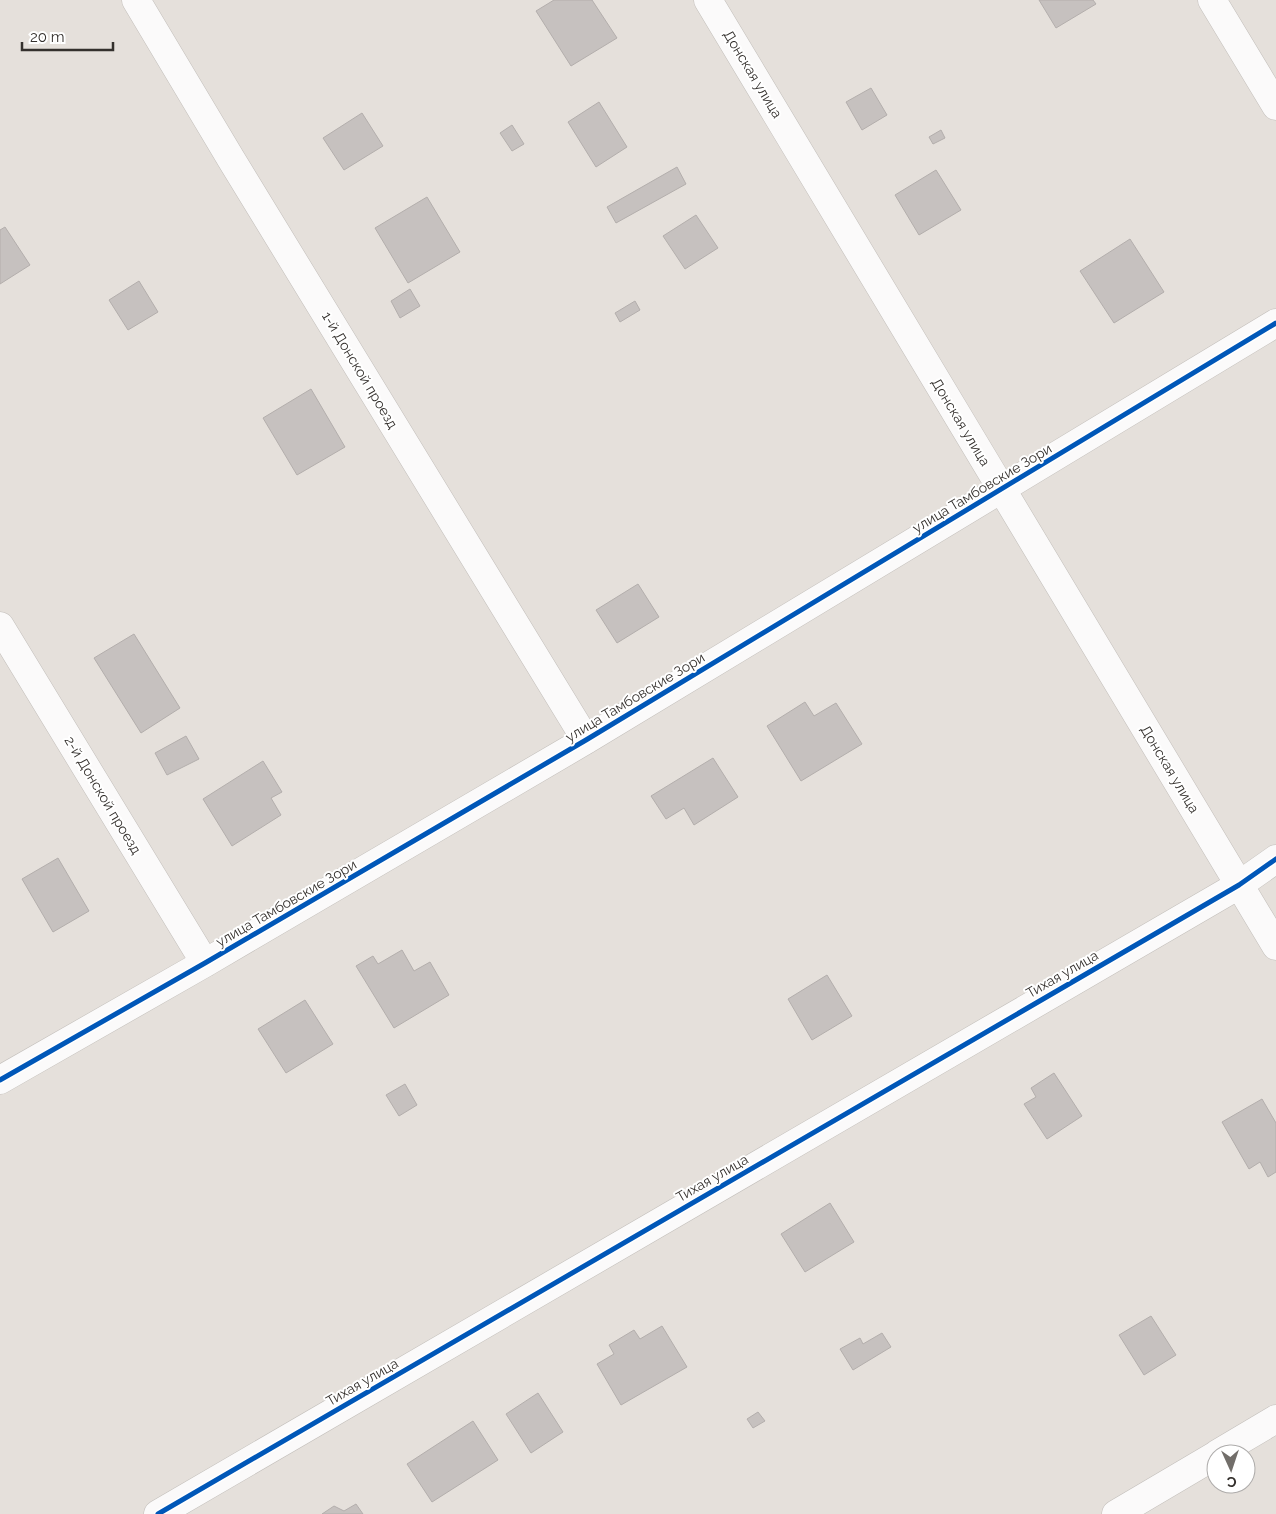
<svg xmlns="http://www.w3.org/2000/svg" width="1276" height="1514" font-family="Raleway,sans-serif">
	<style>
		.building { fill: #c6c1bf; stroke: #b3aeac }
		.lines { fill: none; stroke-linecap: round; stroke-linejoin: round }
		.street-casing { stroke: #c2beba; stroke-width: 29 }
		.street { stroke: #fbfafa; stroke-width: 28 }
		.cycleway-casing { stroke: #fff; stroke-width: 8 }
		.cycleway { stroke: #0057b8; stroke-width: 5 }
		.labels { text-anchor: middle; stroke-width: 4; stroke-linejoin: round; paint-order: stroke }
		.street-label { font-size: 14px; fill: #34302d; stroke: #fff }
	</style>
	<rect width="100%" height="100%" fill="#e5e0db"/>
	<path class="building" d="M554 0H592L617 38 571 66 536 11Z
		M1039 0H1093L1096 4 1056 28Z
		M871 88 887 115 862 130 846 102Z
		M599 102 627 147 596 167 568 122Z
		M362 113 383 146 344 170 323 138Z
		M512 125 524 144 512 151 500 133Z
		M941 130 945 138 933 144 929 137Z
		M677 167 686 184 616 223 607 207Z
		M936 170 961 210 919 235 895 195Z
		M427 197 460 252 408 283 375 228Z
		M696 215 718 248 685 269 663 236Z
		M5 227 30 265 0 284V230Z
		M1130 239 1164 292 1114 323 1080 271Z
		M139 281 158 312 128 330 109 300Z
		M410 289 420 306 400 318 391 301Z
		M635 301 640 310 620 322 615 313Z
		M311 389 345 447 297 475 263 418Z
		M638 584 659 617 617 643 596 610Z
		M134 634 180 708 141 733 94 658Z
		M805 702 814 716 836 703 862 744 801 781 767 726Z
		M186 736 199 759 167 775 155 753Z
		M713 758 738 797 694 825 684 808 666 819 651 796Z
		M263 761 282 792 271 798 281 815 232 846 203 799Z
		M58 858 89 911 53 932 22 879Z
		M402 950 414 971 430 962 449 995 394 1028 356 966 373 956 378 964Z
		M827 975 852 1016 812 1040 788 999Z
		M305 1000 333 1044 286 1073 258 1029Z
		M1054 1073 1082 1116 1047 1139 1024 1104 1036 1097 1031 1088Z
		M405 1084 417 1105 399 1116 386 1095Z
		M1262 1099 1276 1123V1172L1268 1177 1260 1162 1249 1169 1222 1122Z
		M830 1203 854 1242 805 1272 781 1234Z
		M1151 1316 1176 1355 1144 1375 1119 1335Z
		M662 1326 687 1367 621 1405 597 1364 614 1354 609 1345 634 1330 640 1339Z
		M882 1333 891 1347 853 1370 840 1349 860 1338 863 1344Z
		M538 1393 563 1432 531 1453 506 1414Z
		M758 1412 765 1421 753 1428 747 1419Z
		M473 1421 498 1460 432 1502 407 1464Z
		M356 1504 363 1514H322L334 1506 344 1511Z"/>
	<g class="lines">
		<defs>
			<path id="street" d="M136 0 231 159 586 740
				M708 0 1276 946
				M1212 0 1276 106
				M0 626 205 963
				M0 1080 205 963 586 740 1276 323
				M1217 1454 1276 1419
				M158 1514 1239 885 1276 859
				M1116 1514 1216 1455"/>
		</defs>
		<use href="#street" class="street-casing"/>
		<use href="#street" class="street"/>
		<defs>
			<path id="cycleway" d="M0 1080 205 963 586 740 1276 323
				M158 1514 1239 885 1276 859"/>
		</defs>
		<use href="#cycleway" class="cycleway-casing"/>
		<use href="#cycleway" class="cycleway"/>
	</g>
	<g class="labels">
		<g class="street-label">
			<text transform="translate(753 74) rotate(59)" y="5">Донская улица</text>
			<text transform="translate(360 370) rotate(59)" y="5">1-й Донской проезд</text>
			<text transform="translate(961 422) rotate(59)" y="5">Донская улица</text>
			<text transform="translate(982 488) rotate(-31)" y="5">улица Тамбовские Зори</text>
			<text transform="translate(635 697) rotate(-31)" y="5">улица Тамбовские Зори</text>
			<text transform="translate(1170 769) rotate(59)" y="5">Донская улица</text>
			<text transform="translate(103 795) rotate(59)" y="5">2-й Донской проезд</text>
			<text transform="translate(286 903) rotate(-30)" y="5">улица Тамбовские Зори</text>
			<text transform="translate(1062 974) rotate(-30)" y="5">Тихая улица</text>
			<text transform="translate(712 1178) rotate(-30)" y="5">Тихая улица</text>
			<text transform="translate(362 1382) rotate(-30)" y="5">Тихая улица</text>
		</g>
	</g>
	<g transform="translate(1231 1469) rotate(177)"><circle r="24" fill="#ffffff" stroke="#aeacab"/>
	<path d="M0-4L9 19L0 12L-9 19Z" fill="#726e6a"/>
	<text y="-8" font-size="14" font-weight="bold" text-anchor="middle" fill="#34302d">С</text>
	</g>
	<path d="M22 42v8h91v-8" fill="none" stroke="#34302d" stroke-width="2.5"/>
	<text x="30" y="42" font-size="15" fill="#34302d" stroke="#ffffff" stroke-width="4" paint-order="stroke">20 m</text>
</svg>
